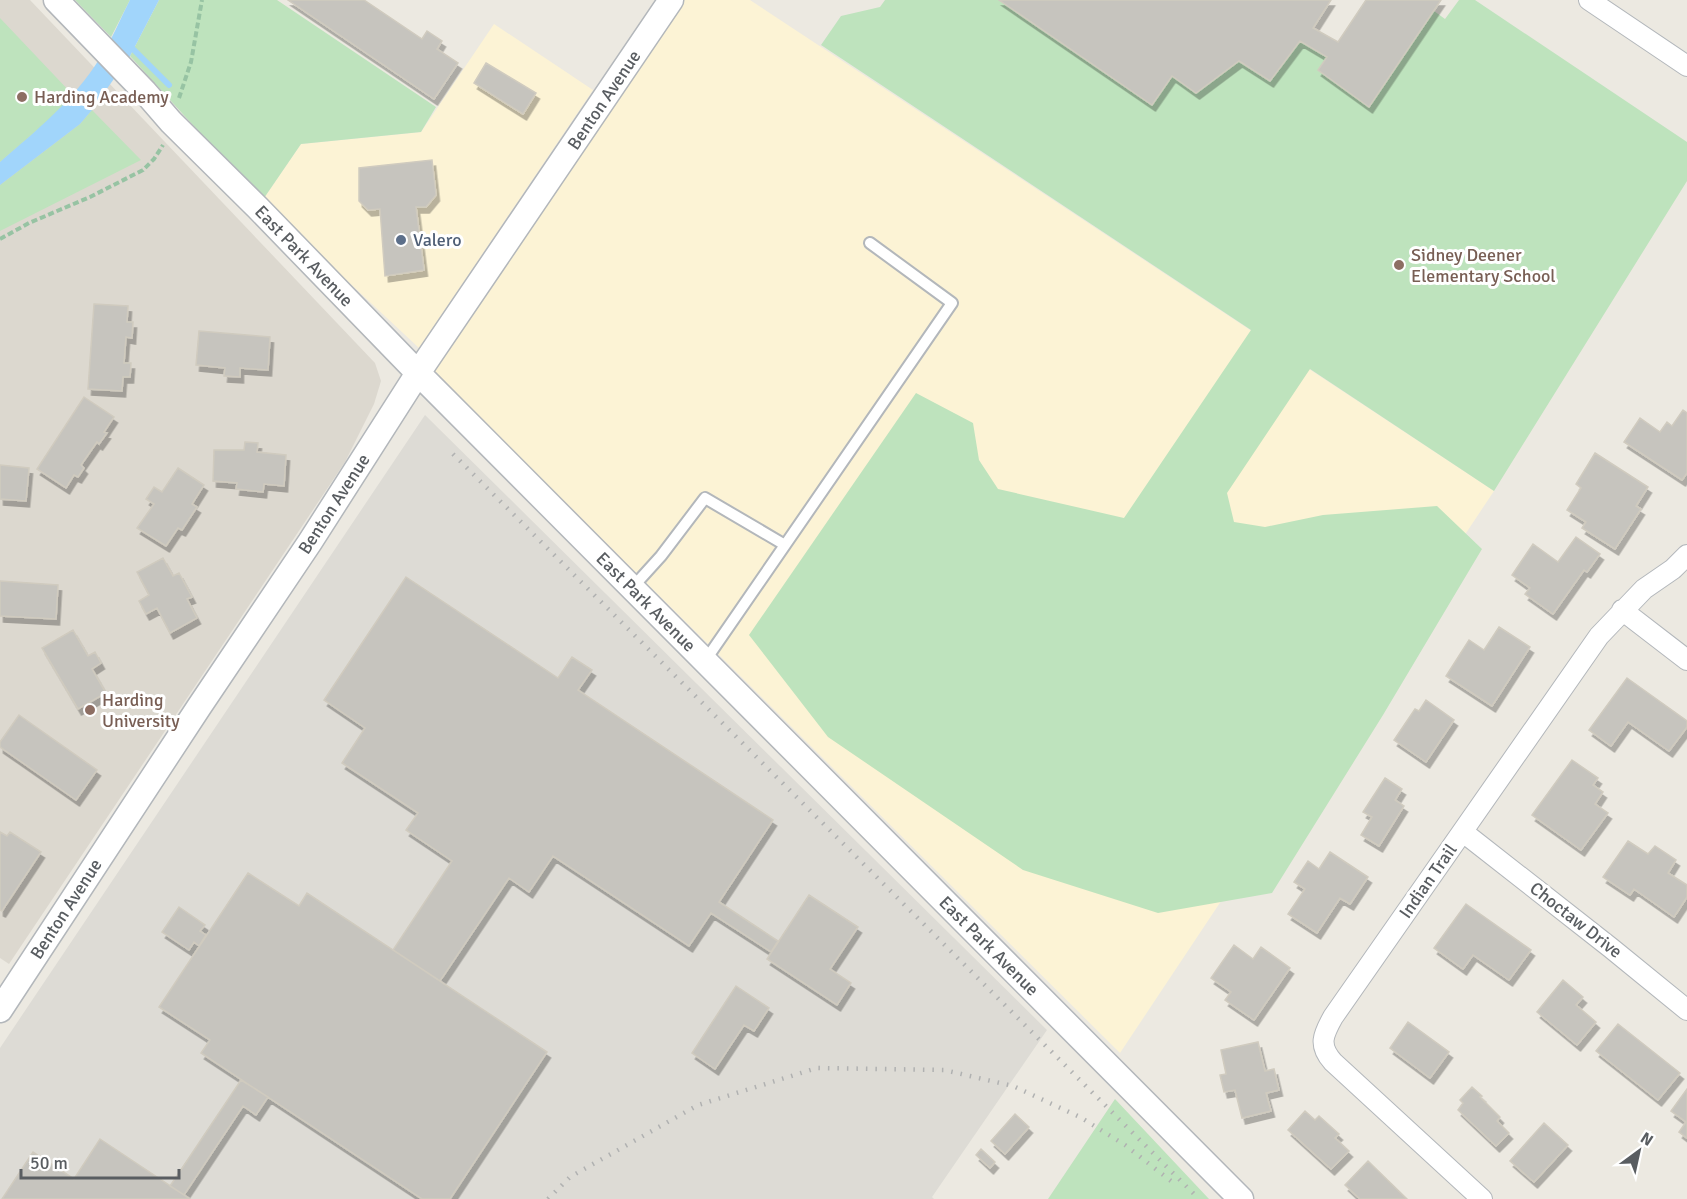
<svg xmlns="http://www.w3.org/2000/svg" width="1687" height="1199" font-family="Signika,sans-serif">
	<style>
		.commercial { fill: #fcf3d5 }
		.industrial { fill: #dddbd5 }
		.education { fill: #dcd8cf }
		.green { fill: #bee3bd }
		.water { fill: #a1d5fb }
		.lines { fill: none; stroke-linecap: round; stroke-linejoin: round }
		.stream { stroke: #a1d5fb; stroke-width: 6 }
		.building { fill: #c6c4be; stroke: #d0cbbf; stroke-width: 1.5; filter: url(#shadow) }
		.service-casing { stroke: #b3b7bb; stroke-width: 14 }
		.minor-casing { stroke: #b3b7bb; stroke-width: 22 }
		.tertiary-casing { stroke: #b3b7bb; stroke-width: 27 }
		.path { stroke: #97c3a3; stroke-width: 4; stroke-dasharray: 6 3; stroke-linecap: butt }
		.service { stroke: #fff; stroke-width: 10 }
		.minor { stroke: #fff; stroke-width: 20 }
		.tertiary { stroke: #fff; stroke-width: 24 }
		.rail { stroke: #b0b1b1; stroke-width: 4.5; stroke-dasharray: 1.5 8; stroke-linecap: butt }
		.education-dot { fill: #8d6e63; stroke: #fff; stroke-width: 2 }
		.service-dot { fill: #5c6f8a; stroke: #fff; stroke-width: 2 }
		.labels { text-anchor: middle; stroke-width: 6; stroke-linejoin: round; paint-order: stroke }
		.education-label { font-size: 18px; fill: #785e54; stroke: #fff; text-anchor: start }
		.street-label { font-size: 18px; fill: #595d61; stroke: #fff }
		.service-label { font-size: 18px; fill: #4e5e75; stroke: #fff; text-anchor: start }
	</style>
	<defs>
		<filter id="shadow"><feDropShadow dx="3.5" dy="6" stdDeviation="0" flood-color="#0004"/></filter>
	</defs>
	<rect width="100%" height="100%" fill="#ece9e1"/>
	<path class="commercial" d="M674 0H750L1494 491 1120 1053 432 370Z
		M494 24 593 90 419 348 262 201 301 144 421 132Z"/>
	<path class="industrial" d="M425 415 1047 1030 932 1197 934 1199H0V1048Z"/>
	<path class="education" d="M0 0H30L375 363 381 381 374 404 345 462 9 964 0 958Z"/>
	<path class="green" d="M75 0H130L111 37Z
		M159 0H277L436 107 421 132 301 144 262 201 130 56Z
		M885 0H999L1152 104 1172 76 1196 93 1239 61 1300 41 1327 57 1434 11 1445 19 1459 0H1475L1687 142V181L1494 491 1310 369 1227 493 1234 522 1265 527 1323 515 1437 506 1482 549 1383 715 1272 893 1158 913 1023 870 828 737 749 635 916 393 973 423 979 460 998 489 1124 518 1251 330 821 45 841 16 880 7Z
		M0 18 73 95 49 120 0 162Z
		M92 110 141 160 0 231V185L80 124Z
		M1115 1099 1209 1199H1048Z"/>
	<path class="water" d="M130 0H159L130 56 92 110 80 124 0 185V162C37 130 74 100 100 58 112 40 120 19 130 0Z"/>
	<g class="lines">
		<path class="stream" d="M129 45 169 85"/>
	</g>
	<path class="building" d="M288 0H364L422 39 427 31 442 41 437 49 458 63 434 99Z
		M999 0H1331L1313 28 1338 42 1366 0H1441L1369 107 1318 70 1327 57 1300 41 1270 81 1239 61 1196 93 1172 76 1152 105Z
		M486 63 536 93 523 114 474 83Z
		M432 160 436 195 426 207H416L424 270 385 276 380 209 368 210 359 201V168Z
		M94 304 128 306 127 322H133L132 338 126 337 124 363H131L130 377H123L122 391 88 389Z
		M199 331 270 337 268 370 240 368V377L224 376 225 368 196 365Z
		M84 397 114 417 104 432 107 433 99 444 97 442 81 465 84 468 78 477 74 475 66 488 37 469Z
		M1683 410 1687 413V473L1682 480 1624 442 1640 418 1660 432 1667 422 1672 426Z
		M245 442 258 443 257 452 286 455 284 486 264 484 263 492 236 489 237 483 213 481 214 450H244Z
		M1595 453 1648 487 1636 506 1641 509 1615 549 1582 528 1586 522 1567 510 1581 488 1576 484Z
		M0 465 29 468 26 501 0 499Z
		M178 468 204 485 192 504 197 507 182 530 178 528 166 546 137 528 154 504 146 499 154 487 162 492Z
		M1576 537 1600 554 1587 572 1584 570 1553 614 1525 594 1530 588 1512 575 1533 544 1558 562Z
		M163 558 173 576 179 573 192 597 187 599 197 618 170 633 157 608 146 614 139 601 149 595 137 572Z
		M406 577 558 678 572 657 592 670 578 690 773 820 719 902 778 941 771 952 711 913 689 946 553 856 529 892 509 878 440 981 393 950 452 861 406 830 418 813 342 763 365 728 324 700Z
		M0 581 58 585 56 619 0 616Z
		M1499 627 1530 647 1492 706 1446 676 1469 640 1484 650Z
		M73 630 88 656 95 652 101 663 92 669 106 693 78 709 42 648Z
		M1627 678 1687 721V727L1669 751 1628 722 1611 746 1589 730Z
		M1426 700 1454 720 1426 762 1394 740 1415 709 1419 711Z
		M19 715 97 770 76 800 0 747V742Z
		M1572 760 1598 778 1593 785 1603 792 1595 804 1608 813 1581 850 1532 815Z
		M1385 778 1402 789 1395 800 1404 806 1379 846 1361 835 1372 817 1363 812Z
		M0 832 7 836 10 832 41 852 2 911 0 910Z
		M1628 841 1648 854 1655 846 1676 860 1668 873 1687 885V897L1674 917 1634 889 1630 895 1603 877Z
		M1330 852 1368 877 1350 904 1340 898 1317 933 1288 914 1305 889 1294 882 1308 861 1319 869Z
		M248 873 299 906 307 893 547 1052 450 1199H422L201 1053 210 1040 159 1007Z
		M809 895 858 927 830 969 851 983 837 1005 767 959Z
		M1466 904 1531 950 1509 980 1473 955 1463 969 1434 948Z
		M179 907 205 925 200 931 206 935 199 946 194 942 189 950 162 932Z
		M1234 945 1253 959 1261 947 1290 968 1254 1020 1225 1000 1231 992 1211 978Z
		M1563 980 1583 997 1576 1005 1596 1022 1577 1045 1537 1012Z
		M736 986 769 1008 754 1031 744 1025 715 1069 692 1053Z
		M1408 1022 1449 1052 1430 1078 1390 1048Z
		M1618 1024 1680 1073 1658 1100 1596 1051Z
		M1258 1042 1265 1071 1274 1069 1279 1090 1266 1093 1271 1111 1242 1118 1235 1090 1224 1092 1220 1075 1226 1074 1221 1050Z
		M241 1080 268 1097 256 1115 243 1106 184 1195 170 1186Z
		M1472 1087 1482 1096 1480 1097 1500 1117 1497 1121 1509 1133 1496 1146 1458 1110 1463 1103 1460 1100Z
		M1687 1089V1138L1679 1132 1686 1122 1671 1111Z
		M1305 1111 1315 1120 1319 1116 1339 1134 1335 1138 1349 1151 1331 1169 1288 1130Z
		M1015 1114 1029 1127 1005 1154 991 1141Z
		M1544 1123 1568 1145 1534 1182 1510 1161Z
		M100 1139 190 1199H2L33 1152 74 1179Z
		M981 1149 995 1162 990 1168 976 1155Z
		M1368 1161 1407 1199H1360L1345 1185Z"/>
	<g class="lines">
		<defs>
			<path id="service" d="M632 588 661 556 705 498 785 545
				M705 661 952 303 870 243"/>
			<path id="minor" d="M1589 0 1687 66
				M1622 610 1687 660
				M1463 832 1611 948 1687 1010
				M1482 1199 1333 1062C1318 1045 1323 1035 1333 1017L1599 636 1644 589 1673 569 1687 555"/>
			<path id="tertiary" d="M56 0 145 92 171 122 258 208 418 373 1241 1199
				M0 1010 199 707 310 542 418 373 671 0"/>
		</defs>
		<use href="#service" class="service-casing"/>
		<use href="#minor" class="minor-casing"/>
		<use href="#tertiary" class="tertiary-casing"/>
		<path class="path" d="M179 98 191 62 202 0
			M0 239 29 223 90 197 143 170 154 159 163 145"/>
		<use href="#service" class="service"/>
		<use href="#minor" class="minor"/>
		<use href="#tertiary" class="tertiary"/>
		<path class="rail" d="M453 454 1199 1199
			M548 1199 570 1177 698 1105 817 1068 944 1070 1013 1086 1080 1117 1125 1145 1171 1181"/>
	</g>
	<g class="education-dot">
		<circle cx="22" cy="97" r="6"/>
		<circle cx="1399" cy="265" r="6"/>
		<circle cx="90" cy="710" r="6"/>
	</g>
	<circle class="service-dot" cx="401" cy="240" r="6"/>
	<g class="labels">
		<g class="education-label">
			<text x="34" y="103">Harding Academy</text>
			<text x="1411" y="261">Sidney Deener<tspan x="1411" dy="21">Elementary School</tspan></text>
			<text x="102" y="706">Harding<tspan x="102" dy="21">University</tspan></text>
		</g>
		<g class="street-label">
			<text transform="translate(604 100) rotate(-56)" y="6">Benton Avenue</text>
			<text transform="translate(304 256) rotate(46)" y="6">East Park Avenue</text>
			<text transform="translate(334 504) rotate(-57)" y="6">Benton Avenue</text>
			<text transform="translate(646 602) rotate(45)" y="6">East Park Avenue</text>
			<text transform="translate(1428 881) rotate(-55)" y="6">Indian Trail</text>
			<text transform="translate(66 909) rotate(-57)" y="6">Benton Avenue</text>
			<text transform="translate(1576 920) rotate(38)" y="6">Choctaw Drive</text>
			<text transform="translate(989 946) rotate(45)" y="6">East Park Avenue</text>
		</g>
		<g class="service-label">
			<text x="413" y="246">Valero</text>
		</g>
	</g>
	<g transform="translate(1639 1151) rotate(33)" stroke="#ffffff" stroke-width="4.5" paint-order="stroke">
	<path d="M0-4.5L10 22L0 15L-10 22Z" fill="#595d61"/>
	<text y="-9" font-size="16" font-weight="bold" text-anchor="middle" fill="#595d61">N</text>
	</g>
	<path d="M21 1169v9h158v-9" fill="none" stroke="#595d61" stroke-width="3"/>
	<text x="30" y="1169" font-size="18" fill="#595d61" stroke="#ffffff" stroke-width="4.5" paint-order="stroke">50 m</text>
</svg>
